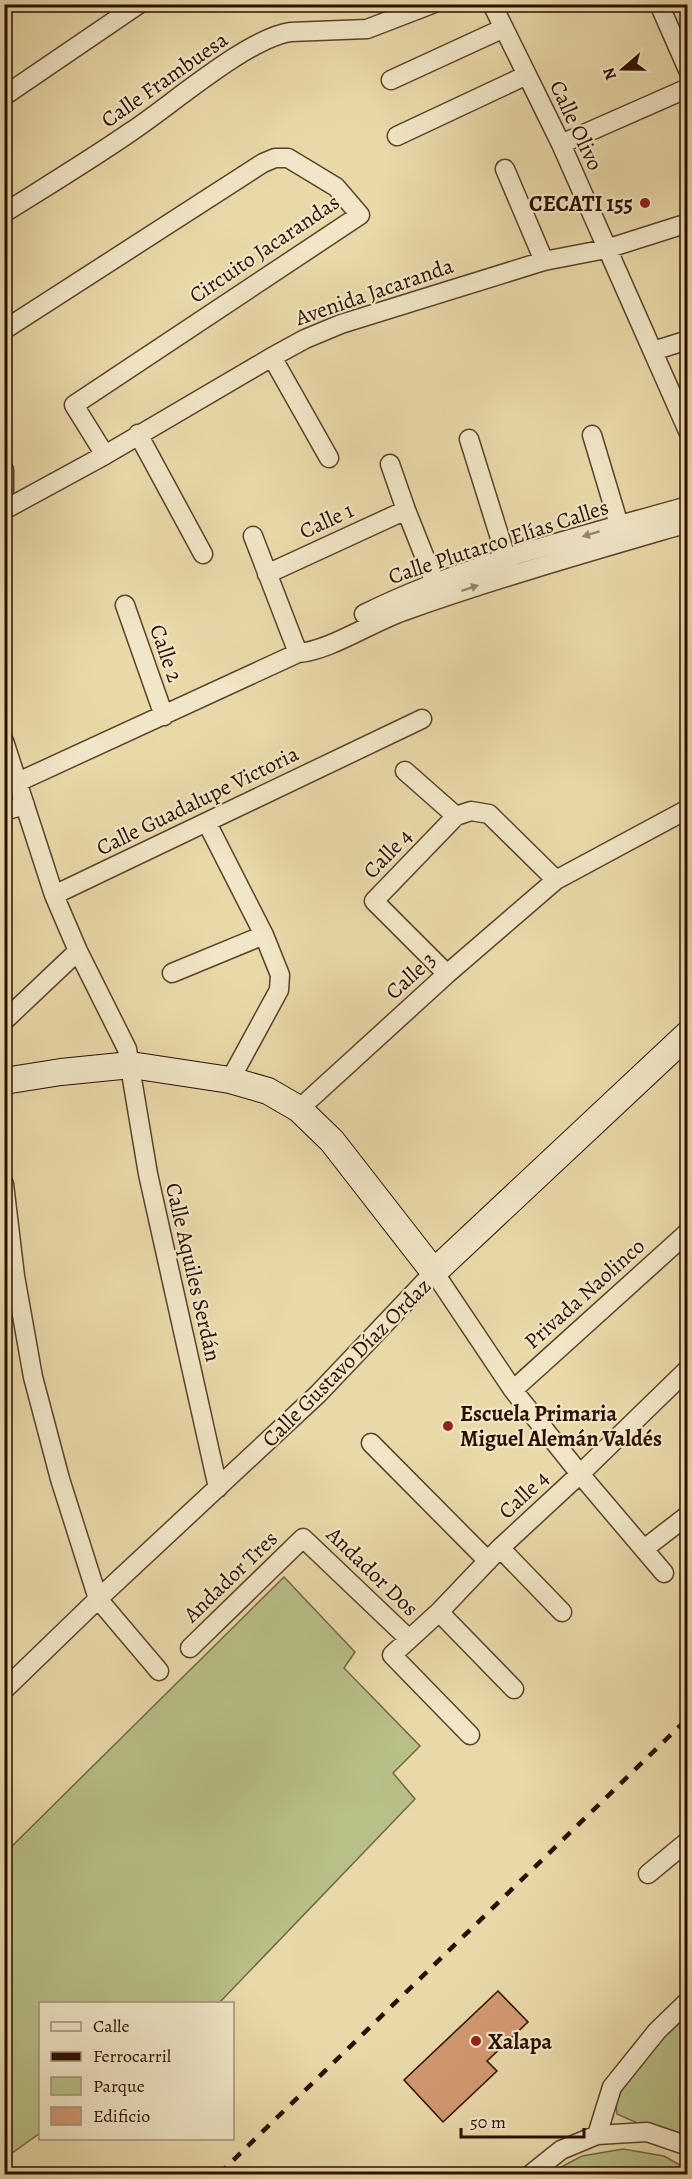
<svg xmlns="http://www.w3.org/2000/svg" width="692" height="2179" font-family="Alegreya,serif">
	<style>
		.green { fill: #b8bf87; stroke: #716744; stroke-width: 1.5 }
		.building { fill: #d29872; stroke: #2a0f01; stroke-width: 1.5 }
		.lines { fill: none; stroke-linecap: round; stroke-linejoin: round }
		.street-casing { stroke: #5a422b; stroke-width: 21 }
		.secondary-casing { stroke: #2a0f01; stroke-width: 28 }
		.street { stroke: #f1e6c7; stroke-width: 18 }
		.secondary { stroke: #f1e6c7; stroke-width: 26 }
		.rail { stroke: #2a0f01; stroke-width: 4.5; stroke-dasharray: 10 10; stroke-linecap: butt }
		.oneway { fill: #97856e }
		.poi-dot { fill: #8f2418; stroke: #f1e6c7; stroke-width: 2 }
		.labels { text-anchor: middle; stroke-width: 4.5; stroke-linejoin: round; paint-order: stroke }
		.street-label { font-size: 22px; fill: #2a0f01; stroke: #f1e6c7 }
		.poi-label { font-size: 22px; font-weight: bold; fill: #2a0f01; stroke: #f1e6c7; text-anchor: start }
	</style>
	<rect width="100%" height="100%" fill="#e9d9a9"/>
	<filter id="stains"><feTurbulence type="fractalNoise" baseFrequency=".00333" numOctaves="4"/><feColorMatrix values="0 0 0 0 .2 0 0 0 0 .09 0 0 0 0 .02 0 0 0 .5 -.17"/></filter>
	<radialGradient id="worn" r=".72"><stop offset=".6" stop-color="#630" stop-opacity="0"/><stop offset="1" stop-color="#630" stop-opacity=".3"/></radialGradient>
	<path class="green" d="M284 1577 355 1652 344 1668 420 1746 393 1773 415 1799 219 2003 40 2004V2133L5 2158V1853Z
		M687 2009V2145L617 2114 615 2099 676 2019Z
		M623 2149 664 2156 687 2169V2174H548L582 2156Z"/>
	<path class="building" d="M498 1991 528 2022 487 2061 497 2071 443 2122 404 2080Z"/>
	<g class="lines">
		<defs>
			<path id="street" d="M492 4 561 144 688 431
				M659 4 688 70
				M391 80 504 28
				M4 96 139 4
				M397 136 527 75
				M561 144 688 88
				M505 169 544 261
				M4 213C47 186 90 160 132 131 170 106 249 37 291 32L367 29 432 4
				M4 330 263 163 275 158H288L336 187 360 215 74 405 105 455
				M653 351 688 340
				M272 357 329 458
				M138 434 203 554
				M592 435 619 525
				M469 439 510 570
				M390 464 406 510 439 593
				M4 470V491
				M4 510 105 455 272 357 305 339 341 324 544 261 606 249 688 223
				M253 536 298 653
				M267 574 406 510
				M125 605 164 716
				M364 614C465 564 579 537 688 506
				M4 741 54 895 78 951 127 1049 148 1174 218 1488
				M405 771 456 816 471 811 489 814 556 880
				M18 782 298 653C329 651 372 622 404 611 497 578 592 551 688 523
				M4 811 25 805
				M207 823 264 935 280 975 279 990 230 1080
				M54 895 422 719
				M172 973 264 935
				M447 974 374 901 456 816
				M4 1021 78 951
				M299 1109 447 974 556 880 688 809
				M4 1184 15 1276 33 1377 60 1479 98 1599 159 1671
				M513 1390 688 1232
				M371 1443 488 1561
				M500 1548 562 1612
				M644 1549 688 1515
				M439 1612 514 1689
				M190 1648 303 1538 409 1639
				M4 1690 98 1599 318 1394 434 1272 513 1390 580 1474 664 1573
				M470 1735 392 1655 439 1612 500 1548 580 1474 688 1369
				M648 1874 688 1841
				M597 2135 612 2087 657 2031 688 2001
				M531 2174 561 2150 597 2135 647 2132 688 2146"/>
			<path id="secondary" d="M4 1081 61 1072 131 1065 230 1080 268 1091 299 1109 332 1141 434 1272 688 1034"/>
		</defs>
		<use href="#street" class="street-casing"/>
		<use href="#secondary" class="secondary-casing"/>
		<use href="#street" class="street"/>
		<use href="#secondary" class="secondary"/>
		<path class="rail" d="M219 2174 688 1718"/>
	</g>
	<defs><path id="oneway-solid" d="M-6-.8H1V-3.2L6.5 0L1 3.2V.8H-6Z" transform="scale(1.5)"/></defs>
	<g class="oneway">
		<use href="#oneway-solid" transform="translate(591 534) rotate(163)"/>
		<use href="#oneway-solid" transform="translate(470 588) rotate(-18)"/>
	</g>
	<g class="poi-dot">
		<circle cx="645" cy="203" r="6"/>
		<circle cx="448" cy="1426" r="6"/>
		<circle cx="476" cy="2041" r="6"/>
	</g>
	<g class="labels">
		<g class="street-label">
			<text transform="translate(164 79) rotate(-35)" y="8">Calle Frambuesa</text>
			<text transform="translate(577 125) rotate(65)" y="8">Calle Olivo</text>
			<text transform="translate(264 248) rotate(-34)" y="8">Circuito Jacarandas</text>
			<text transform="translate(374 291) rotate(-19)" y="8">Avenida Jacaranda</text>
			<text transform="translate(326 520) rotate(-25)" y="8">Calle 1</text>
			<text transform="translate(498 541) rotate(-18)" y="8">Calle Plutarco Elías Calles</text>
			<text transform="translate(167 653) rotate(71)" y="8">Calle 2</text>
			<text transform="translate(197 800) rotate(-26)" y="8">Calle Guadalupe Victoria</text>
			<text transform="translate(387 853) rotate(-46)" y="8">Calle 4</text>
			<text transform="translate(410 975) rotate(-42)" y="8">Calle 3</text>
			<text transform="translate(194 1272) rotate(77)" y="8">Calle Aquiles Serdán</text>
			<text transform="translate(584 1293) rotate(-42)" y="8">Privada Naolinco</text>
			<text transform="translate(346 1362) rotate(-45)" y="8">Calle Gustavo Díaz Ordaz</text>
			<text transform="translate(523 1494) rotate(-43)" y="8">Calle 4</text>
			<text transform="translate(373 1571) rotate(44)" y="8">Andador Dos</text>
			<text transform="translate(230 1576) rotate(-44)" y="8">Andador Tres</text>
		</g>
		<g class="poi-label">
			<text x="633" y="211" text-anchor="end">CECATI 155</text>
			<text x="460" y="1421">Escuela Primaria<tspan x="460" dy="25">Miguel Alemán Valdés</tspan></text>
			<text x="488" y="2049">Xalapa</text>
		</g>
	</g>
	<rect width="692" height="2179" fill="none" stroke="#e9d9a9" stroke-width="24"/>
	<rect x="6" y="6" width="680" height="2167" fill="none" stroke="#2a0f01" stroke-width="3"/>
	<rect x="12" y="12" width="668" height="2155" fill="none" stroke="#2a0f01" stroke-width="1.5"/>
	<rect x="39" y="2002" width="195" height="138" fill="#f1e6c7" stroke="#a19078" stroke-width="1.5"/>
	<rect x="51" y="2022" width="30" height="9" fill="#f1e6c7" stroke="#a19078" stroke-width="1.5"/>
	<text x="93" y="2032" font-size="18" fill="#2a0f01">Calle</text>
	<rect x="51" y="2052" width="30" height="9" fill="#2a0f01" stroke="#a19078" stroke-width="1.5"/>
	<text x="93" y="2062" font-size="18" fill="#2a0f01">Ferrocarril</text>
	<rect x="51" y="2077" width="30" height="18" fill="#b8bf87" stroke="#a19078" stroke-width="1.5"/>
	<text x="93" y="2092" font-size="18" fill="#2a0f01">Parque</text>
	<rect x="51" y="2107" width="30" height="18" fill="#d29872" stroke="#a19078" stroke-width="1.5"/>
	<text x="93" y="2122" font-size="18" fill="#2a0f01">Edificio</text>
	<g transform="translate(623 69) rotate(250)" stroke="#f1e6c7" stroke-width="4.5" paint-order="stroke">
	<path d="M0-4.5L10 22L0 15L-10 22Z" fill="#2a0f01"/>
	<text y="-9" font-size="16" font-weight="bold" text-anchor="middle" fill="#2a0f01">N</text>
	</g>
	<path d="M461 2128v9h123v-9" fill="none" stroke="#2a0f01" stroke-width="3"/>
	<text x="470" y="2128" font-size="18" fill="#2a0f01" stroke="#f1e6c7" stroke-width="4.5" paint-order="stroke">50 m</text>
	<rect width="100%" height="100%" filter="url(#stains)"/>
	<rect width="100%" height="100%" fill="url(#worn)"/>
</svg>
